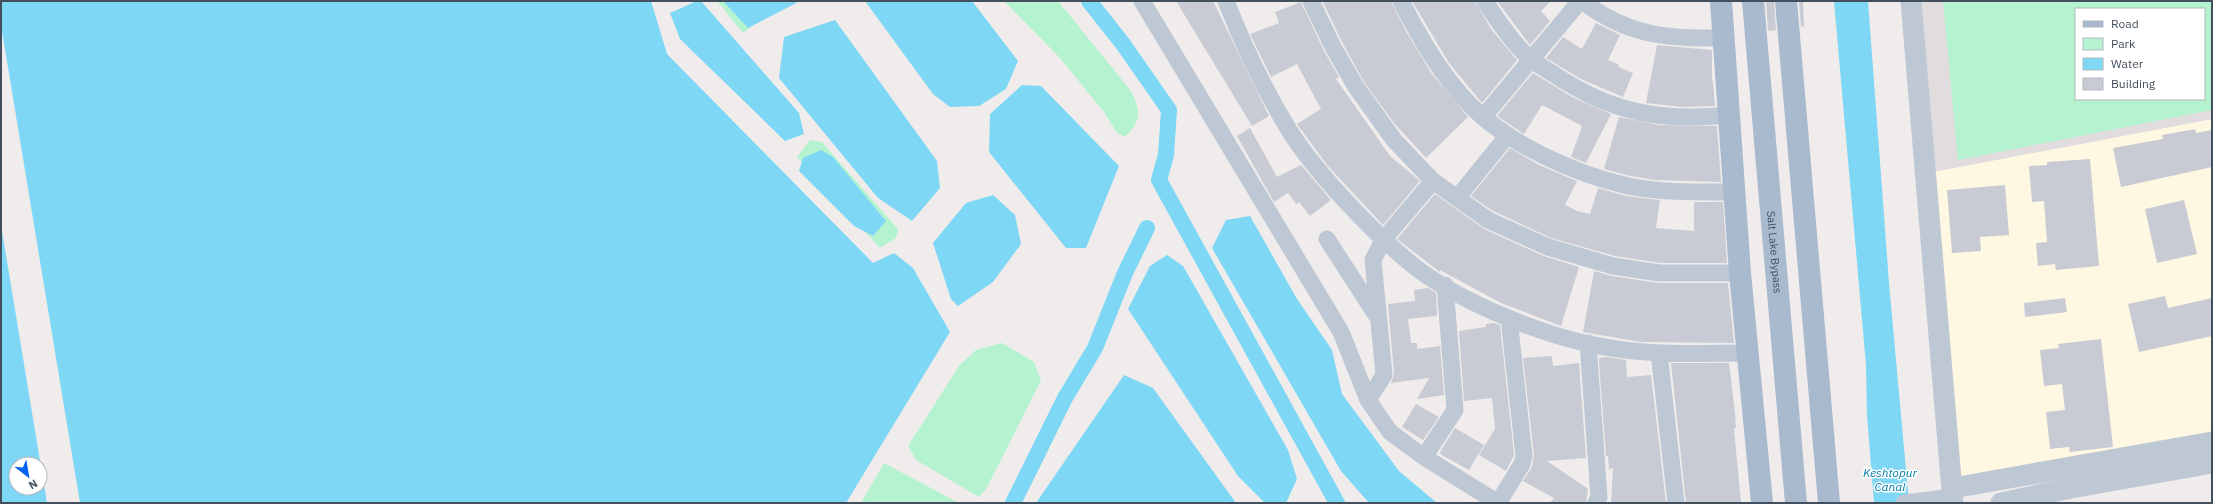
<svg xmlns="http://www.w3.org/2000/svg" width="2213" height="504" font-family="'IBM Plex Sans',sans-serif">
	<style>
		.commercial { fill: #fef7e2 }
		.education { fill: #e1ddde; fill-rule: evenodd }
		.green { fill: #b5f3d0; fill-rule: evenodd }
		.water { fill: #7dd7f5; fill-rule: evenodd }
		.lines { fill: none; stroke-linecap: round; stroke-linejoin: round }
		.canal { stroke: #7dd7f5; stroke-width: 16 }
		.building { fill: #c8cbd3 }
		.minor { stroke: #bec8d4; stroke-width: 17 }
		.tertiary { stroke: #bec8d4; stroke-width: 21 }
		.primary { stroke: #a9bacf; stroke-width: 22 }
		.labels { text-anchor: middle; stroke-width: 3; stroke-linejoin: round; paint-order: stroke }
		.street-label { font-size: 11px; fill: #434f5c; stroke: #fff }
		.water-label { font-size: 12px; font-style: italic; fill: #017eaa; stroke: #fff }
	</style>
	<rect width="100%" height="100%" fill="#f0ecec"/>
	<path class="commercial" d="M2212 119V435L1959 483 1933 172Z"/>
	<path class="education" d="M1918 1H2212V119L1933 172ZM2076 9H2204V99H2076Z"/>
	<path class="green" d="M717 1H786L743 33Z
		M1004 1H1058L1131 91C1141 112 1142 120 1125 137L1117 133 1104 112 1060 58Z
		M1943 1H2212V110L1958 160ZM2076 9H2204V99H2076Z
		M810 140 822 142 898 229 896 238 880 248 797 157Z
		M1002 343 1034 362 1041 381 986 489 979 497 916 460 908 446 959 366 976 350Z
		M884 463 959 503H861Z"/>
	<path class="water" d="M1 1H651L667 54 873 263 894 253 913 268 950 332 846 503H80L1 25Z
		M697 1H701L799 113 804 134 785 141 680 39 670 13Z
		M723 1H800L748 28Z
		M865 1H972L1018 61 1006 89 979 106 950 107 933 94Z
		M1834 1H1868L1889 283 1909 503H1874L1867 415 1866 365Z
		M835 20 937 161 940 188 912 221 878 198 779 78 784 37Z
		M1022 85 1041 86 1119 166 1086 248H1066L989 152 990 114Z
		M821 150 833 157 886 221 873 236 854 226 799 171 803 158Z
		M993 195 1015 215 1021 244 993 282 958 306 951 299 933 243 966 203Z
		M1250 216 1297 299 1332 350 1342 394 1399 471 1437 503H1369L1341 471 1212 248 1226 220Z
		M1 225 47 503H1ZM16 464H40V488H16Z
		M1167 255 1183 266 1288 450 1297 479 1286 503H1265L1238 476 1128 309 1150 266Z
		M1124 375 1153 388 1236 503H1036Z"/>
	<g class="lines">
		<path class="canal" d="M1089 1 1123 44 1169 110 1166 155 1159 180 1337 503
			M1013 503 1065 398 1095 348 1125 273 1147 228"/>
	</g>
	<path class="building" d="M1176 1H1213L1269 116 1252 126Z
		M1326 1H1391L1407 33 1432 74 1468 117 1426 158 1394 123 1364 82 1342 42 1323 2Z
		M1412 1H1475L1491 29 1517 60 1482 103 1449 63Z
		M1497 1H1551L1541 11 1550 21 1530 45Z
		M1766 1H1774L1776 30 1768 31Z
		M1799 1H1803L1804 26 1801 27Z
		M1301 2 1324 51 1339 77 1336 79 1390 156 1420 181 1383 225 1327 165 1297 124 1321 109 1297 64 1271 77 1250 34 1279 23 1275 12Z
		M1596 23 1620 35 1608 60 1619 65 1618 67 1633 73 1623 97 1581 79 1546 58 1563 37 1582 49Z
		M1657 45 1712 50V81H1713L1715 106 1682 107 1646 103Z
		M1533 73 1572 97 1611 114 1586 163 1571 157 1582 126 1542 105 1524 134 1497 116Z
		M1619 117 1659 125 1717 126 1721 182 1655 180 1630 176 1604 169Z
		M1250 128 1277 177 1301 165 1331 200 1310 216 1299 202 1296 204 1288 193 1274 202 1237 136Z
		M2195 129 2196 133 2212 130V167L2121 187 2113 148 2163 139 2162 135Z
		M1510 148 1539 165 1577 181 1565 205 1577 211 1590 214 1598 188 1626 196 1660 200 1656 228 1694 231V202H1723L1727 263H1660L1615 256 1551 238 1493 211 1471 196Z
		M2090 159 2099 266 2056 270 2055 264 2038 266 2036 243 2047 242 2044 201 2032 202 2029 166 2047 165V162Z
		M2005 185 2009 235 1980 237 1981 251 1952 253 1947 190Z
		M1435 194 1484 229 1544 256 1579 267 1561 326 1501 303 1440 270V272L1397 239Z
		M2184 200 2197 254 2157 263 2145 209Z
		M1594 271 1612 276 1658 283H1728L1734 343 1641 342 1583 332Z
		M1428 288 1436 293 1437 316 1408 319 1411 343H1417V349L1440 346 1444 395 1417 399 1429 378 1391 383 1394 374 1388 304 1415 301 1414 290Z
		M2165 296 2168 308 2212 298V336L2139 352 2128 304Z
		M2065 298 2067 312 2025 317 2024 303Z
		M1494 323 1500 325 1514 455 1506 471 1479 455 1495 429 1492 398 1464 401 1459 331 1486 327V324Z
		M2101 339 2113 447 2070 452 2069 447 2050 449 2046 412 2065 410 2062 384 2044 386 2040 350 2059 348 2058 344Z
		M1552 356 1553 366 1579 363 1586 458 1547 461 1588 489 1586 503H1550L1554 498 1523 481 1532 467 1534 455 1523 358Z
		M1607 357 1626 360 1627 377 1651 375 1666 503H1611L1613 468 1609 469 1608 456H1606L1599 362V358Z
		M1671 363H1729L1735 412 1736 428 1734 429 1741 503H1686Z
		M1416 404 1439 417 1423 440 1402 427Z
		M1455 428 1484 445 1469 470 1440 454 1441 450Z"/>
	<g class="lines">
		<path class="minor" d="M1142 1 1341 332 1368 400 1390 432 1424 457 1498 503
			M1226 1C1243 45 1264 89 1289 130 1303 153 1322 175 1340 195 1364 221 1390 248 1419 270 1465 304 1548 338 1605 347 1652 356 1700 353 1748 353
			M1311 1 1333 47 1356 87 1394 140 1433 181 1488 220 1548 247 1613 266 1659 273H1740
			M1401 1C1420 38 1441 75 1470 105 1508 144 1575 174 1628 186 1663 193 1699 192 1734 192
			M1485 1C1497 20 1511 41 1528 57 1536 64 1546 69 1555 75 1612 113 1662 122 1729 115
			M1582 1C1628 36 1668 39 1723 38
			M1484 116 1580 1
			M1457 198 1508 135
			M1327 239 1376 315
			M1588 343 1599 497 1596 503
			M1659 353 1676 503
			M1368 400 1384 375 1373 260 1383 240 1433 181
			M1424 457 1455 410 1445 285
			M1498 503 1522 464 1524 456 1509 318
			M1904 503 1953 497"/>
		<path class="tertiary" d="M1911 1 1953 503
			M1953 488 2212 442
			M2001 503 2071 488 2212 463"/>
		<g class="primary">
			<path d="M1721 1 1740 273 1762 503"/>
			<path id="s1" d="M1753 1 1796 503"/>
			<path d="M1786 1 1829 503"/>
		</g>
	</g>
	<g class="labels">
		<g class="street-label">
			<text dy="4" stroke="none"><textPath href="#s1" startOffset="252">Salt Lake Bypass</textPath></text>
		</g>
		<g class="water-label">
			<text x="1890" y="477">Keshtopur<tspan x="1890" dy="14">Canal</tspan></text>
		</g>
	</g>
	<rect width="2213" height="504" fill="none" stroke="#434f5c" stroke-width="4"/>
	<rect x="2075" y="8" width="130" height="92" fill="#ffffff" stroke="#b4b9be"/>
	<rect x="2083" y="21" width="20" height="6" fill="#a9bacf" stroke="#b4b9be"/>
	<text x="2111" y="28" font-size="12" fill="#434f5c">Road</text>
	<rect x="2083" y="38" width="20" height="12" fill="#b5f3d0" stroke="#b4b9be"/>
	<text x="2111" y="48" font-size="12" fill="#434f5c">Park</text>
	<rect x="2083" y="58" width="20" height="12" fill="#7dd7f5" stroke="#b4b9be"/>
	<text x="2111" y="68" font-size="12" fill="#434f5c">Water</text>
	<rect x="2083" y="78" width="20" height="12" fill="#c8cbd3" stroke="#b4b9be"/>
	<text x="2111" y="88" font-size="12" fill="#434f5c">Building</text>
	<g transform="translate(28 476) rotate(149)"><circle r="19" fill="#ffffff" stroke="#b4b9be"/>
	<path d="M0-3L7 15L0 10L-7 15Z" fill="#0561f1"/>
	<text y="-6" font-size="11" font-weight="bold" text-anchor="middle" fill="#434f5c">N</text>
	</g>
</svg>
